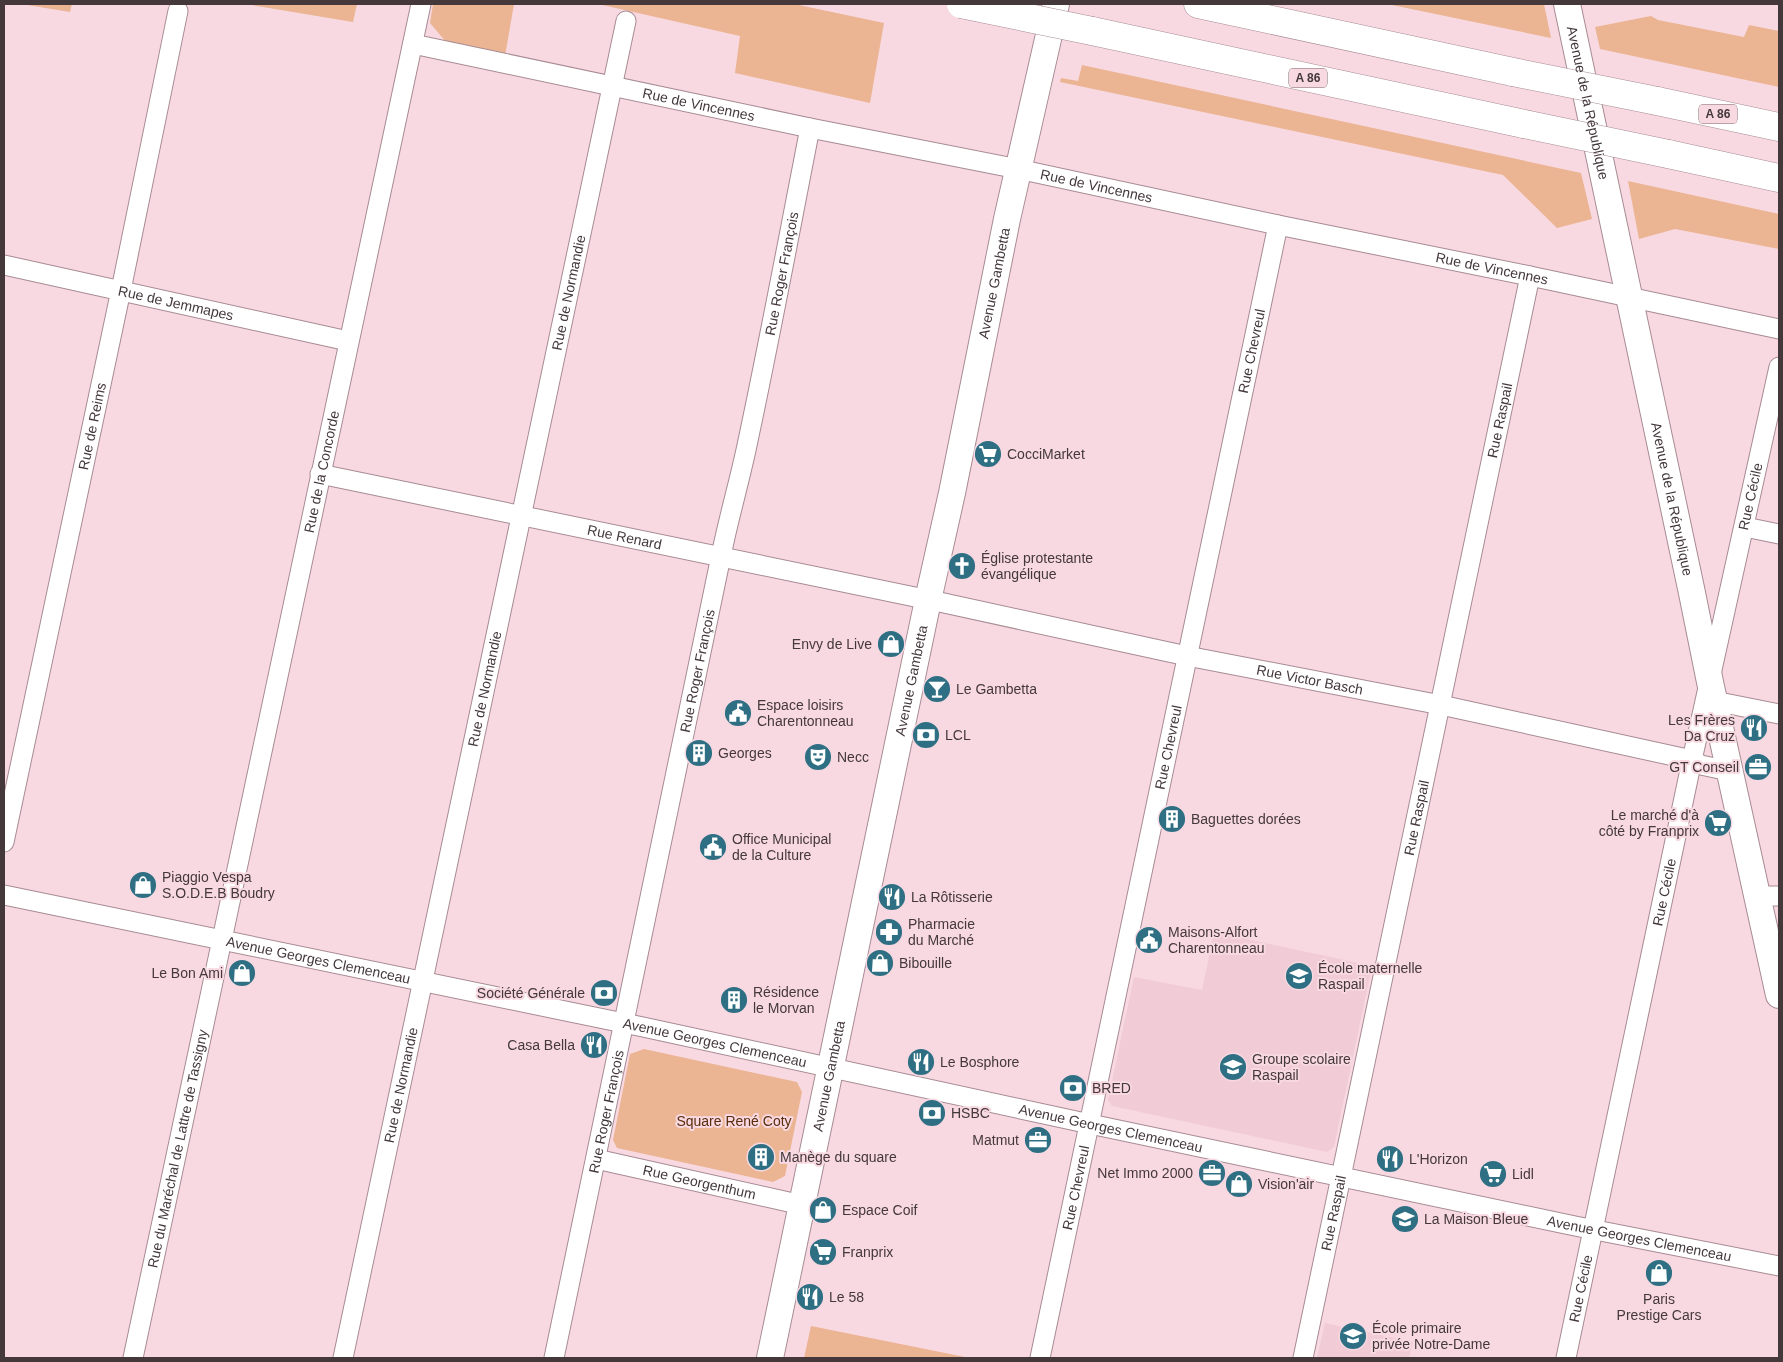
<svg xmlns="http://www.w3.org/2000/svg" width="1783" height="1362" font-family="Arial,sans-serif">
	<style>
		.built { fill: #f1cbd6 }
		.green { fill: #ebb492 }
		.lines { fill: none; stroke-linecap: round; stroke-linejoin: round }
		.street-casing { stroke: #a78b94; stroke-width: 21 }
		.secondary-casing { stroke: #a78b94; stroke-width: 28 }
		.highway-casing { stroke: #a78b94; stroke-width: 29 }
		.street { stroke: #fff; stroke-width: 19 }
		.secondary { stroke: #fff; stroke-width: 26 }
		.highway { stroke: #fff; stroke-width: 28 }
		.highway-bridge-casing { stroke: #a78b94; stroke-width: 29; stroke-linecap: butt }
		.highway-bridge { stroke: #fff; stroke-width: 28 }
		.labels { text-anchor: middle; stroke-width: 4; stroke-linejoin: round; paint-order: stroke }
		.shield { fill: #f8d9e2; stroke: #7a686d; stroke-width: 1 }
		.shield-label { font-size: 12px; font-weight: bold; fill: #44383b }
		.street-label { font-size: 14px; fill: #44383b; stroke: #f8d9e2 }
		.poi-label { font-size: 14px; fill: #44383b; stroke: #f8d9e2; text-anchor: start }
		.park-label { font-size: 14px; fill: #5a2c0a; stroke: #f8d9e2 }
	</style>
	<rect width="100%" height="100%" fill="#f8d9e2"/>
	<path class="built" d="M1214 932 1372 966 1334 1147 1327 1152 1112 1106 1108 1100 1134 977 1202 990Z
		M1325 1323 1413 1342 1409 1358H1317Z"/>
	<path class="green" d="M21 4H72L70 12Z
		M245 4H357L353 22Z
		M433 4H514L505 56 446 42 430 23Z
		M598 4H794L884 23 870 103 735 73 740 36Z
		M1387 4H1544L1551 38Z
		M1651 16 1658 20 1744 37 1749 25 1779 31V87L1600 49 1595 27Z
		M1082 65 1581 173 1592 219 1557 228 1503 175 1060 82 1061 78 1078 81Z
		M1628 181 1779 214V249L1675 229 1639 239Z
		M644 1049 797 1082 802 1092 785 1176 773 1182 617 1148 613 1140 630 1054Z
		M811 1326 970 1358H804Z"/>
	<g class="lines">
		<defs>
			<g id="street">
				<path id="s1" d="M413 44 810 128 1018 169 1278 225 1530 276 1779 329"/>
				<path id="s2" d="M4 265 348 341"/>
				<path id="s3" d="M320 474 944 603 1187 656 1441 705 1692 760 1701 765 1729 771"/>
				<path d="M1745 527 1779 534"/>
				<path d="M1714 701 1779 714"/>
				<path id="s4" d="M4 842 121 290 178 11"/>
				<path id="s5" d="M4 895 643 1027 1090 1124 1575 1226 1779 1266"/>
				<path d="M1757 896H1779"/>
				<path id="s6" d="M596 1159 802 1205"/>
				<path id="s7" d="M133 1358 421 4"/>
				<path id="s8" d="M343 1358 626 21"/>
				<path id="s9" d="M554 1358C611 1093 665 827 720 561 727 524 738 487 746 450 769 343 789 235 810 128"/>
				<path id="s10" d="M1040 1358 1278 225"/>
				<path id="s11" d="M1303 1358 1530 276"/>
				<path id="s12" d="M1566 1358 1692 760 1779 367"/>
			</g>
			<g id="secondary">
				<path id="s13" d="M1567 4 1692 593 1710 682 1779 995"/>
				<path id="s14" d="M770 1358 928 600 952 493 1007 219 1056 4"/>
			</g>
			<path id="highway" d="M1198 4 1513 72
				M1092 31 1524 124
				M1657 101 1779 127
				M1668 154 1779 178"/>
		</defs>
		<use href="#street" class="street-casing"/>
		<use href="#secondary" class="secondary-casing"/>
		<use href="#highway" class="highway-casing"/>
		<use href="#street" class="street"/>
		<use href="#secondary" class="secondary"/>
		<use href="#highway" class="highway"/>
		<defs>
			<path id="highway-bridge" d="M961 4 1092 31
				M1513 72 1657 101
				M1524 124 1668 154"/>
		</defs>
		<use href="#highway-bridge" class="highway-bridge-casing"/>
		<use href="#highway-bridge" class="highway-bridge"/>
	</g>
	<defs>
		<symbol id="supermarket-disc" viewBox="-11 -11 22 22"><circle r="9.5" fill="#2f6f83" stroke="#f8d9e2"/><path d="M-6-5.5h2.5l.6 2H6L4.5 2H-2.5L-4.4-4H-6ZM-1.5 3.2a1.3 1.3 0 1 0 .1 0ZM3 3.2a1.3 1.3 0 1 0 .1 0Z" fill="#fff"/></symbol>
		<symbol id="church-disc" viewBox="-11 -11 22 22"><circle r="9.5" fill="#2f6f83" stroke="#f8d9e2"/><path d="M-1.2-6h2.4v3.5h3.3v2.4h-3.3V6h-2.4V-.1h-3.3v-2.4h3.3Z" fill="#fff"/></symbol>
		<symbol id="shop-disc" viewBox="-11 -11 22 22"><circle r="9.5" fill="#2f6f83" stroke="#f8d9e2"/><path d="M-5-2.5h2.3a2.7 3.5 0 0 1 5.4 0H5L5.5 6h-11ZM-1.5-2.5h3a1.5 2.3 0 0 0-3 0Z" fill="#fff"/></symbol>
		<symbol id="bar-disc" viewBox="-11 -11 22 22"><circle r="9.5" fill="#2f6f83" stroke="#f8d9e2"/><path d="M-6-5H6L.8 .8V4.5H3.5V6h-7V4.5H-.8V.8Z" fill="#fff"/></symbol>
		<symbol id="civic-disc" viewBox="-11 -11 22 22"><circle r="9.5" fill="#2f6f83" stroke="#f8d9e2"/><path d="M-.6-6.5H3V-4.5H.6V-3L4-1V1h2V6H-6V1h2V-1L-.6-3ZM-1.2 2.5V6h2.4V2.5Z" fill="#fff"/></symbol>
		<symbol id="restaurant-disc" viewBox="-11 -11 22 22"><circle r="9.5" fill="#2f6f83" stroke="#f8d9e2"/><path d="M-5-6h1v4h1v-4h1v4h1v-4h1v5L-1.5 .5V6h-2V.5L-5-1ZM5-6V6H3V1.5H1.5Q1.5-4 5-6Z" fill="#fff"/></symbol>
		<symbol id="bank-disc" viewBox="-11 -11 22 22"><circle r="9.5" fill="#2f6f83" stroke="#f8d9e2"/><path d="M-6-4H6V4H-6ZM0-2.3a2.3 2.3 0 1 0 0 4.6a2.3 2.3 0 1 0 0-4.6Z" fill="#fff"/></symbol>
		<symbol id="building-disc" viewBox="-11 -11 22 22"><circle r="9.5" fill="#2f6f83" stroke="#f8d9e2"/><path d="M-4-6H4V6H1V3H-1V6H-4ZM-2.5-4.3h1.7v1.8h-1.7ZM.8-4.3h1.7v1.8H.8ZM-2.5-1h1.7V.8h-1.7ZM.8-1h1.7V.8H.8Z" fill="#fff"/></symbol>
		<symbol id="theatre-disc" viewBox="-11 -11 22 22"><circle r="9.5" fill="#2f6f83" stroke="#f8d9e2"/><path d="M-5-5.5Q0-4 5-5.5V0Q5 5 0 6Q-5 5-5 0ZM-3.3-2.5H-1v1.5H-3.3ZM1-2.5H3.3v1.5H1ZM-2.8 1Q0 5.5 2.8 1Z" fill="#fff"/></symbol>
		<symbol id="office-disc" viewBox="-11 -11 22 22"><circle r="9.5" fill="#2f6f83" stroke="#f8d9e2"/><path d="M-6-3h4V-5.5h4V-3h4V5H-6ZM-1-4.5V-3h2v-1.5ZM-6 0V1H6V0Z" fill="#fff"/></symbol>
		<symbol id="pharmacy-disc" viewBox="-11 -11 22 22"><circle r="9.5" fill="#2f6f83" stroke="#f8d9e2"/><path d="M-2-6h4v4h4v4h-4v4h-4v-4h-4v-4h4Z" fill="#fff"/></symbol>
		<symbol id="school-disc" viewBox="-11 -11 22 22"><circle r="9.5" fill="#2f6f83" stroke="#f8d9e2"/><path d="M0-5L7-2L0 1L-7-2ZM-4 1L0 2.5L4 1V4Q0 6-4 4Z" fill="#fff"/></symbol>
	</defs>
	<g fill-rule="evenodd">
		<use href="#supermarket-disc" x="972" y="438" width="32" height="32"/>
		<use href="#church-disc" x="946" y="550" width="32" height="32"/>
		<use href="#shop-disc" x="875" y="628" width="32" height="32"/>
		<use href="#bar-disc" x="921" y="673" width="32" height="32"/>
		<use href="#civic-disc" x="722" y="697" width="32" height="32"/>
		<use href="#restaurant-disc" x="1738" y="712" width="32" height="32"/>
		<use href="#bank-disc" x="910" y="719" width="32" height="32"/>
		<use href="#building-disc" x="683" y="737" width="32" height="32"/>
		<use href="#theatre-disc" x="802" y="741" width="32" height="32"/>
		<use href="#office-disc" x="1742" y="751" width="32" height="32"/>
		<use href="#building-disc" x="1156" y="803" width="32" height="32"/>
		<use href="#supermarket-disc" x="1702" y="807" width="32" height="32"/>
		<use href="#civic-disc" x="697" y="831" width="32" height="32"/>
		<use href="#shop-disc" x="127" y="869" width="32" height="32"/>
		<use href="#restaurant-disc" x="876" y="881" width="32" height="32"/>
		<use href="#pharmacy-disc" x="873" y="916" width="32" height="32"/>
		<use href="#civic-disc" x="1133" y="924" width="32" height="32"/>
		<use href="#shop-disc" x="864" y="947" width="32" height="32"/>
		<use href="#shop-disc" x="226" y="957" width="32" height="32"/>
		<use href="#school-disc" x="1283" y="960" width="32" height="32"/>
		<use href="#bank-disc" x="588" y="977" width="32" height="32"/>
		<use href="#building-disc" x="718" y="984" width="32" height="32"/>
		<use href="#restaurant-disc" x="578" y="1029" width="32" height="32"/>
		<use href="#restaurant-disc" x="905" y="1046" width="32" height="32"/>
		<use href="#school-disc" x="1217" y="1051" width="32" height="32"/>
		<use href="#bank-disc" x="1057" y="1072" width="32" height="32"/>
		<use href="#bank-disc" x="916" y="1097" width="32" height="32"/>
		<use href="#office-disc" x="1022" y="1124" width="32" height="32"/>
		<use href="#building-disc" x="745" y="1141" width="32" height="32"/>
		<use href="#restaurant-disc" x="1374" y="1143" width="32" height="32"/>
		<use href="#office-disc" x="1196" y="1157" width="32" height="32"/>
		<use href="#supermarket-disc" x="1477" y="1158" width="32" height="32"/>
		<use href="#shop-disc" x="1223" y="1168" width="32" height="32"/>
		<use href="#shop-disc" x="807" y="1194" width="32" height="32"/>
		<use href="#school-disc" x="1389" y="1203" width="32" height="32"/>
		<use href="#supermarket-disc" x="807" y="1236" width="32" height="32"/>
		<use href="#shop-disc" x="1643" y="1257" width="32" height="32"/>
		<use href="#restaurant-disc" x="794" y="1281" width="32" height="32"/>
		<use href="#school-disc" x="1337" y="1320" width="32" height="32"/>
	</g>
	<g class="labels">
		<g class="shield">
			<rect x="1289" y="68.5" width="38" height="19" rx="4"/>
			<rect x="1699" y="104.5" width="38" height="19" rx="4"/>
		</g>
		<g class="shield-label">
			<text x="1308" y="82">A 86</text>
			<text x="1718" y="118">A 86</text>
		</g>
		<g class="street-label">
			<text dy="5" stroke="none"><textPath href="#s13" startOffset="101">Avenue de la République</textPath></text>
			<text dy="5" stroke="none"><textPath href="#s1" startOffset="292">Rue de Vincennes</textPath></text>
			<text dy="5" stroke="none"><textPath href="#s1" startOffset="698">Rue de Vincennes</textPath></text>
			<text dy="5" stroke="none"><textPath href="#s1" startOffset="1102">Rue de Vincennes</textPath></text>
			<text dy="5" stroke="none"><textPath href="#s9" startOffset="1108">Rue Roger François</textPath></text>
			<text dy="5" stroke="none"><textPath href="#s14" startOffset="1098">Avenue Gambetta</textPath></text>
			<text dy="5" stroke="none"><textPath href="#s8" startOffset="1089">Rue de Normandie</textPath></text>
			<text dy="5" stroke="none"><textPath href="#s2" startOffset="176">Rue de Jemmapes</textPath></text>
			<text dy="5" stroke="none"><textPath href="#s10" startOffset="1029">Rue Chevreul</textPath></text>
			<text dy="5" stroke="none"><textPath href="#s11" startOffset="958">Rue Raspail</textPath></text>
			<text dy="5" stroke="none"><textPath href="#s4" startOffset="425">Rue de Reims</textPath></text>
			<text dy="5" stroke="none"><textPath href="#s7" startOffset="906">Rue de la Concorde</textPath></text>
			<text dy="5" stroke="none"><textPath href="#s12" startOffset="881">Rue Cécile</textPath></text>
			<text dy="5" stroke="none"><textPath href="#s13" startOffset="506">Avenue de la République</textPath></text>
			<text dy="5" stroke="none"><textPath href="#s3" startOffset="311">Rue Renard</textPath></text>
			<text dy="5" stroke="none"><textPath href="#s9" startOffset="702">Rue Roger François</textPath></text>
			<text dy="5" stroke="none"><textPath href="#s3" startOffset="1011">Rue Victor Basch</textPath></text>
			<text dy="5" stroke="none"><textPath href="#s14" startOffset="692">Avenue Gambetta</textPath></text>
			<text dy="5" stroke="none"><textPath href="#s8" startOffset="684">Rue de Normandie</textPath></text>
			<text dy="5" stroke="none"><textPath href="#s10" startOffset="624">Rue Chevreul</textPath></text>
			<text dy="5" stroke="none"><textPath href="#s11" startOffset="552">Rue Raspail</textPath></text>
			<text dy="5" stroke="none"><textPath href="#s12" startOffset="476">Rue Cécile</textPath></text>
			<text dy="5" stroke="none"><textPath href="#s5" startOffset="321">Avenue Georges Clemenceau</textPath></text>
			<text dy="5" stroke="none"><textPath href="#s5" startOffset="726">Avenue Georges Clemenceau</textPath></text>
			<text dy="5" stroke="none"><textPath href="#s14" startOffset="288">Avenue Gambetta</textPath></text>
			<text dy="5" stroke="none"><textPath href="#s8" startOffset="279">Rue de Normandie</textPath></text>
			<text dy="5" stroke="none"><textPath href="#s9" startOffset="252">Rue Roger François</textPath></text>
			<text dy="5" stroke="none"><textPath href="#s5" startOffset="1131">Avenue Georges Clemenceau</textPath></text>
			<text dy="5" stroke="none"><textPath href="#s7" startOffset="214">Rue du Maréchal de Lattre de Tassigny</textPath></text>
			<text dy="5" stroke="none"><textPath href="#s6" startOffset="106">Rue Georgenthum</textPath></text>
			<text dy="5" stroke="none"><textPath href="#s10" startOffset="174">Rue Chevreul</textPath></text>
			<text dy="5" stroke="none"><textPath href="#s11" startOffset="148">Rue Raspail</textPath></text>
			<text dy="5" stroke="none"><textPath href="#s5" startOffset="1671">Avenue Georges Clemenceau</textPath></text>
			<text dy="5" stroke="none"><textPath href="#s12" startOffset="71">Rue Cécile</textPath></text>
		</g>
		<g class="poi-label">
			<text x="1007" y="459">CocciMarket</text>
			<text x="981" y="563">Église protestante<tspan x="981" dy="16">évangélique</tspan></text>
			<text x="872" y="649" text-anchor="end">Envy de Live</text>
			<text x="956" y="694">Le Gambetta</text>
			<text x="757" y="710">Espace loisirs<tspan x="757" dy="16">Charentonneau</tspan></text>
			<text x="1735" y="725" text-anchor="end">Les Frères<tspan x="1735" dy="16">Da Cruz</tspan></text>
			<text x="945" y="740">LCL</text>
			<text x="718" y="758">Georges</text>
			<text x="837" y="762">Necc</text>
			<text x="1739" y="772" text-anchor="end">GT Conseil</text>
			<text x="1699" y="820" text-anchor="end">Le marché d'à<tspan x="1699" dy="16">côté by Franprix</tspan></text>
			<text x="1191" y="824">Baguettes dorées</text>
			<text x="732" y="844">Office Municipal<tspan x="732" dy="16">de la Culture</tspan></text>
			<text x="162" y="882">Piaggio Vespa<tspan x="162" dy="16">S.O.D.E.B Boudry</tspan></text>
			<text x="911" y="902">La Rôtisserie</text>
			<text x="908" y="929">Pharmacie<tspan x="908" dy="16">du Marché</tspan></text>
			<text x="1168" y="937">Maisons-Alfort<tspan x="1168" dy="16">Charentonneau</tspan></text>
			<text x="899" y="968">Bibouille</text>
			<text x="1318" y="973">École maternelle<tspan x="1318" dy="16">Raspail</tspan></text>
			<text x="223" y="978" text-anchor="end">Le Bon Ami</text>
			<text x="753" y="997">Résidence<tspan x="753" dy="16">le Morvan</tspan></text>
			<text x="585" y="998" text-anchor="end">Société Générale</text>
			<text x="575" y="1050" text-anchor="end">Casa Bella</text>
			<text x="1252" y="1064">Groupe scolaire<tspan x="1252" dy="16">Raspail</tspan></text>
			<text x="940" y="1067">Le Bosphore</text>
			<text x="1092" y="1093">BRED</text>
			<text x="951" y="1118">HSBC</text>
			<text x="1019" y="1145" text-anchor="end">Matmut</text>
			<text x="780" y="1162">Manège du square</text>
			<text x="1409" y="1164">L'Horizon</text>
			<text x="1193" y="1178" text-anchor="end">Net Immo 2000</text>
			<text x="1512" y="1179">Lidl</text>
			<text x="1258" y="1189">Vision'air</text>
			<text x="842" y="1215">Espace Coif</text>
			<text x="1424" y="1224">La Maison Bleue</text>
			<text x="842" y="1257">Franprix</text>
			<text x="829" y="1302">Le 58</text>
			<text x="1659" y="1304" text-anchor="middle">Paris<tspan x="1659" dy="16">Prestige Cars</tspan></text>
			<text x="1372" y="1333">École primaire<tspan x="1372" dy="16">privée Notre-Dame</tspan></text>
		</g>
		<g class="park-label">
			<text x="734" y="1126">Square René Coty</text>
		</g>
	</g>
	<rect width="1783" height="1362" fill="none" stroke="#44383b" stroke-width="10"/>
</svg>
